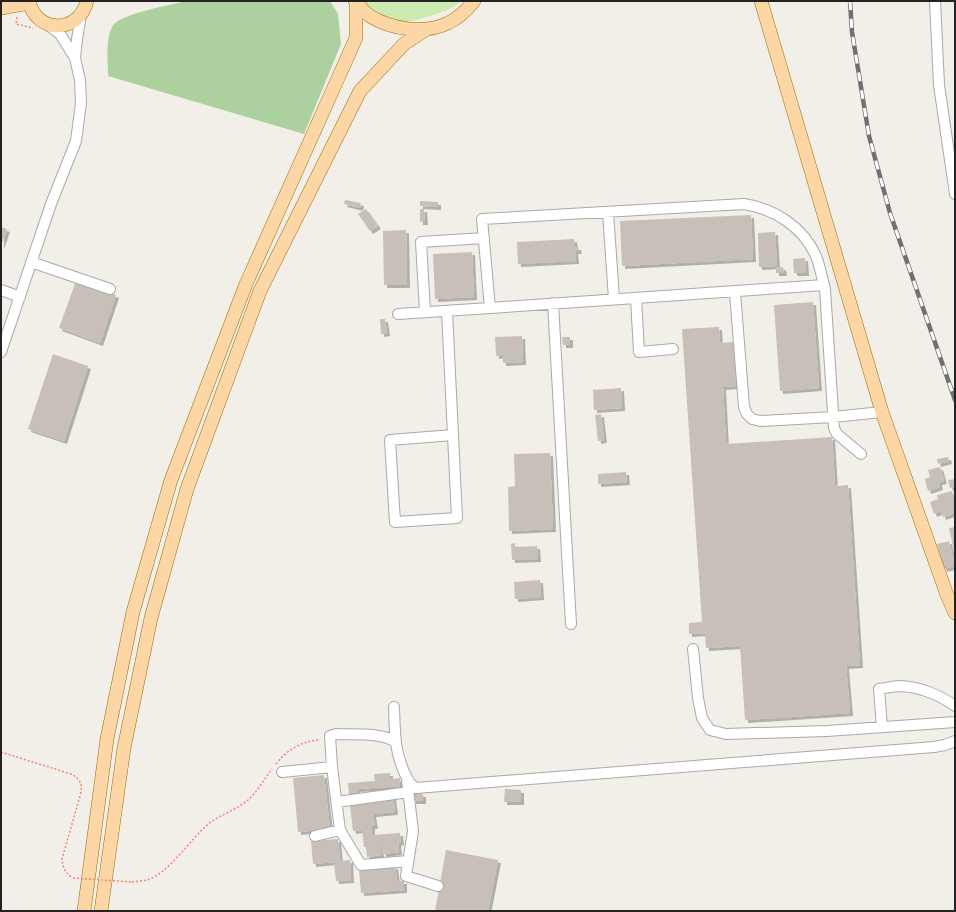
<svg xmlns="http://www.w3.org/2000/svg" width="956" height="912" font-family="Poppins,sans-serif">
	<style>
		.grass { fill: #cdebb0 }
		.forest { fill: #add19e }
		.building { fill: #c7bfb8; filter: url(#shadow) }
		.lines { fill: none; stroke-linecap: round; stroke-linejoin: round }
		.minor-casing { stroke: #a9a9a9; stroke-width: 12 }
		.major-casing { stroke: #a06b00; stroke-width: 14 }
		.path { stroke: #fa8072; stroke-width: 1.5; stroke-dasharray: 2 2; stroke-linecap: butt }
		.minor { stroke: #fff; stroke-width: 10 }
		.major { stroke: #fcd6a4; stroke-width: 13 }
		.rail-casing { stroke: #707070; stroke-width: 4.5 }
		.rail { stroke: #fff; stroke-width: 3; stroke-dasharray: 9; stroke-linecap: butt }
		.path-bridge { stroke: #fa8072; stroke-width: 1.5; stroke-dasharray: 2 2; stroke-linecap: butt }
	</style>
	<defs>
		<filter id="shadow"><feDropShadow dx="3" dy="3" stdDeviation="0" flood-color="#0004"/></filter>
	</defs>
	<rect width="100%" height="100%" fill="#f2efe9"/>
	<path class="grass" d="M364 1H461C452 12 415 20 400 24L368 6Z"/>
	<path class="forest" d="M186 1H330L338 14 341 44 304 134 108 76C108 60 105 42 112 27 118 14 171 5 186 1Z"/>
	<path class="building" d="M345 200 361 203 360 208 344 204Z
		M420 201 438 202V207L420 206Z
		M366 209 378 226 370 231 358 214Z
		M420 209H424L425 222H420Z
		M751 215 753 259 622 266 620 221Z
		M1 227 7 229 1 246Z
		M406 230 407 285H384L383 231Z
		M775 232 777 266 759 267 758 233Z
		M574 239 575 247H578L579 251H575L576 261 518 264 517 242Z
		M472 252 474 297 435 299 433 254Z
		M805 258 806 273H794L793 259Z
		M783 267 784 273H776V268Z
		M76 281 116 295 100 343 59 328Z
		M813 302 819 388 780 391 774 305Z
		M380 319H385L387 333 381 334Z
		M719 327 720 343 733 342 736 386 723 387 726 444 832 437 835 486 848 485 860 665 846 666 850 713 745 720 740 646 706 648 705 633 689 634V623L702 622 682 329Z
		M522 336 523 362 503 363V355L496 356 495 337Z
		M562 337H570V345H563Z
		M53 354 88 366 64 441 28 429Z
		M621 388 622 408 594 410 593 390Z
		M601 414 604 440 598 441 595 415Z
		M550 453 553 529 509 531 508 487 515 486 514 454Z
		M948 457 949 461 938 464 937 459Z
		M940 467 944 481 939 482 940 487 928 491 925 479 930 477 928 470Z
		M626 472 627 482 598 484V474Z
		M955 479V487L950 488 948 480Z
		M952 491 955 501V513L943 517 941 511 934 514 930 502 938 499 937 495Z
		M955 527V551H954L949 528Z
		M949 541 955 566 944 569 937 544Z
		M515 543V547L537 546 538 559 512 560 511 544Z
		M540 580 541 597 515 599 514 582Z
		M390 773V779L400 778V786L357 789 358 794 349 795 348 783 375 781 374 774Z
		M324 775 330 829 298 832 293 778Z
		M505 789 521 790V802H504Z
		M413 793 423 794V801H413Z
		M393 796 395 812 373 814 375 826H372V835L400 833 401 842 398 843 399 852 383 854 382 845H380L381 855 367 857 366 847H364L362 830 353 831 350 805 359 804 358 800Z
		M338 839 340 861 350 860 351 880 336 881 334 862 313 864 311 841Z
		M446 850 498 860 488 911H435Z
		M395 866 397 881H404V890L361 893 359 869Z"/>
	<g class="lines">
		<defs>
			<path id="minor" d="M935 1 939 85 955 194
				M48 25 60 34 75 58
				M608 212 614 299
				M31 262 110 289
				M824 285 490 308 482 219 744 204C775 209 803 227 816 256 820 266 822 278 825 289L834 428 837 434 861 454
				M1 290 20 297
				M735 292 744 407 747 414 752 419 760 421 833 417 882 412
				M636 298 639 352 673 349
				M553 303 571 624
				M447 311 457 518 395 522 390 440 453 435
				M425 312 421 242 484 238
				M398 314 490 308
				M1 352 51 204 76 141 81 103 80 80 75 58 77 39 81 15
				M693 649 698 698 702 718 710 730 726 734 827 731 955 722
				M394 707C395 732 394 750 405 774 408 780 410 785 416 788L934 747 945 745 955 741
				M882 727 879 689C886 688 894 686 901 686 920 687 940 695 955 706
				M282 772 332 767
				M407 781 413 831 406 876 438 886
				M337 802 409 792
				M340 830 361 865 408 861
				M315 836 340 830 332 767 330 736 336 734C353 735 381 732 396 742"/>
			<path id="major" d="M29 1C36 34 79 34 87 1
				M355 1C359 6 365 13 370 16 392 30 426 34 448 23 459 18 467 10 474 1
				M761 1 882 412 947 595 955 613
				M1 8 29 3
				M84 911 107 739 133 612 171 480 246 284 356 38V2
				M101 911 124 748 151 618 187 489 260 291 360 91 404 44 427 29"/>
		</defs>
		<use href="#minor" class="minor-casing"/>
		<use href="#major" class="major-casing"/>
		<path class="path" d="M17 17 16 24 33 28
			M1 752 71 774C81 779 83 785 80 796L62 859C63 868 65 873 73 878
			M276 764C287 750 301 741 320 740
			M132 882C137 881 143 881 147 880 168 874 190 840 206 826 218 815 235 811 248 800 258 791 264 779 272 769"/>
		<use href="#minor" class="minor"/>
		<use href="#major" class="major"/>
		<defs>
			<path id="rail" d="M850 1 852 32 869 136 890 213 955 400"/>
		</defs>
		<use href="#rail" class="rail-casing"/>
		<use href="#rail" class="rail"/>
		<path class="path-bridge" d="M73 878 132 882"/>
	</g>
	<rect width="956" height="912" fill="none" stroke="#222222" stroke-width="4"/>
</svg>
